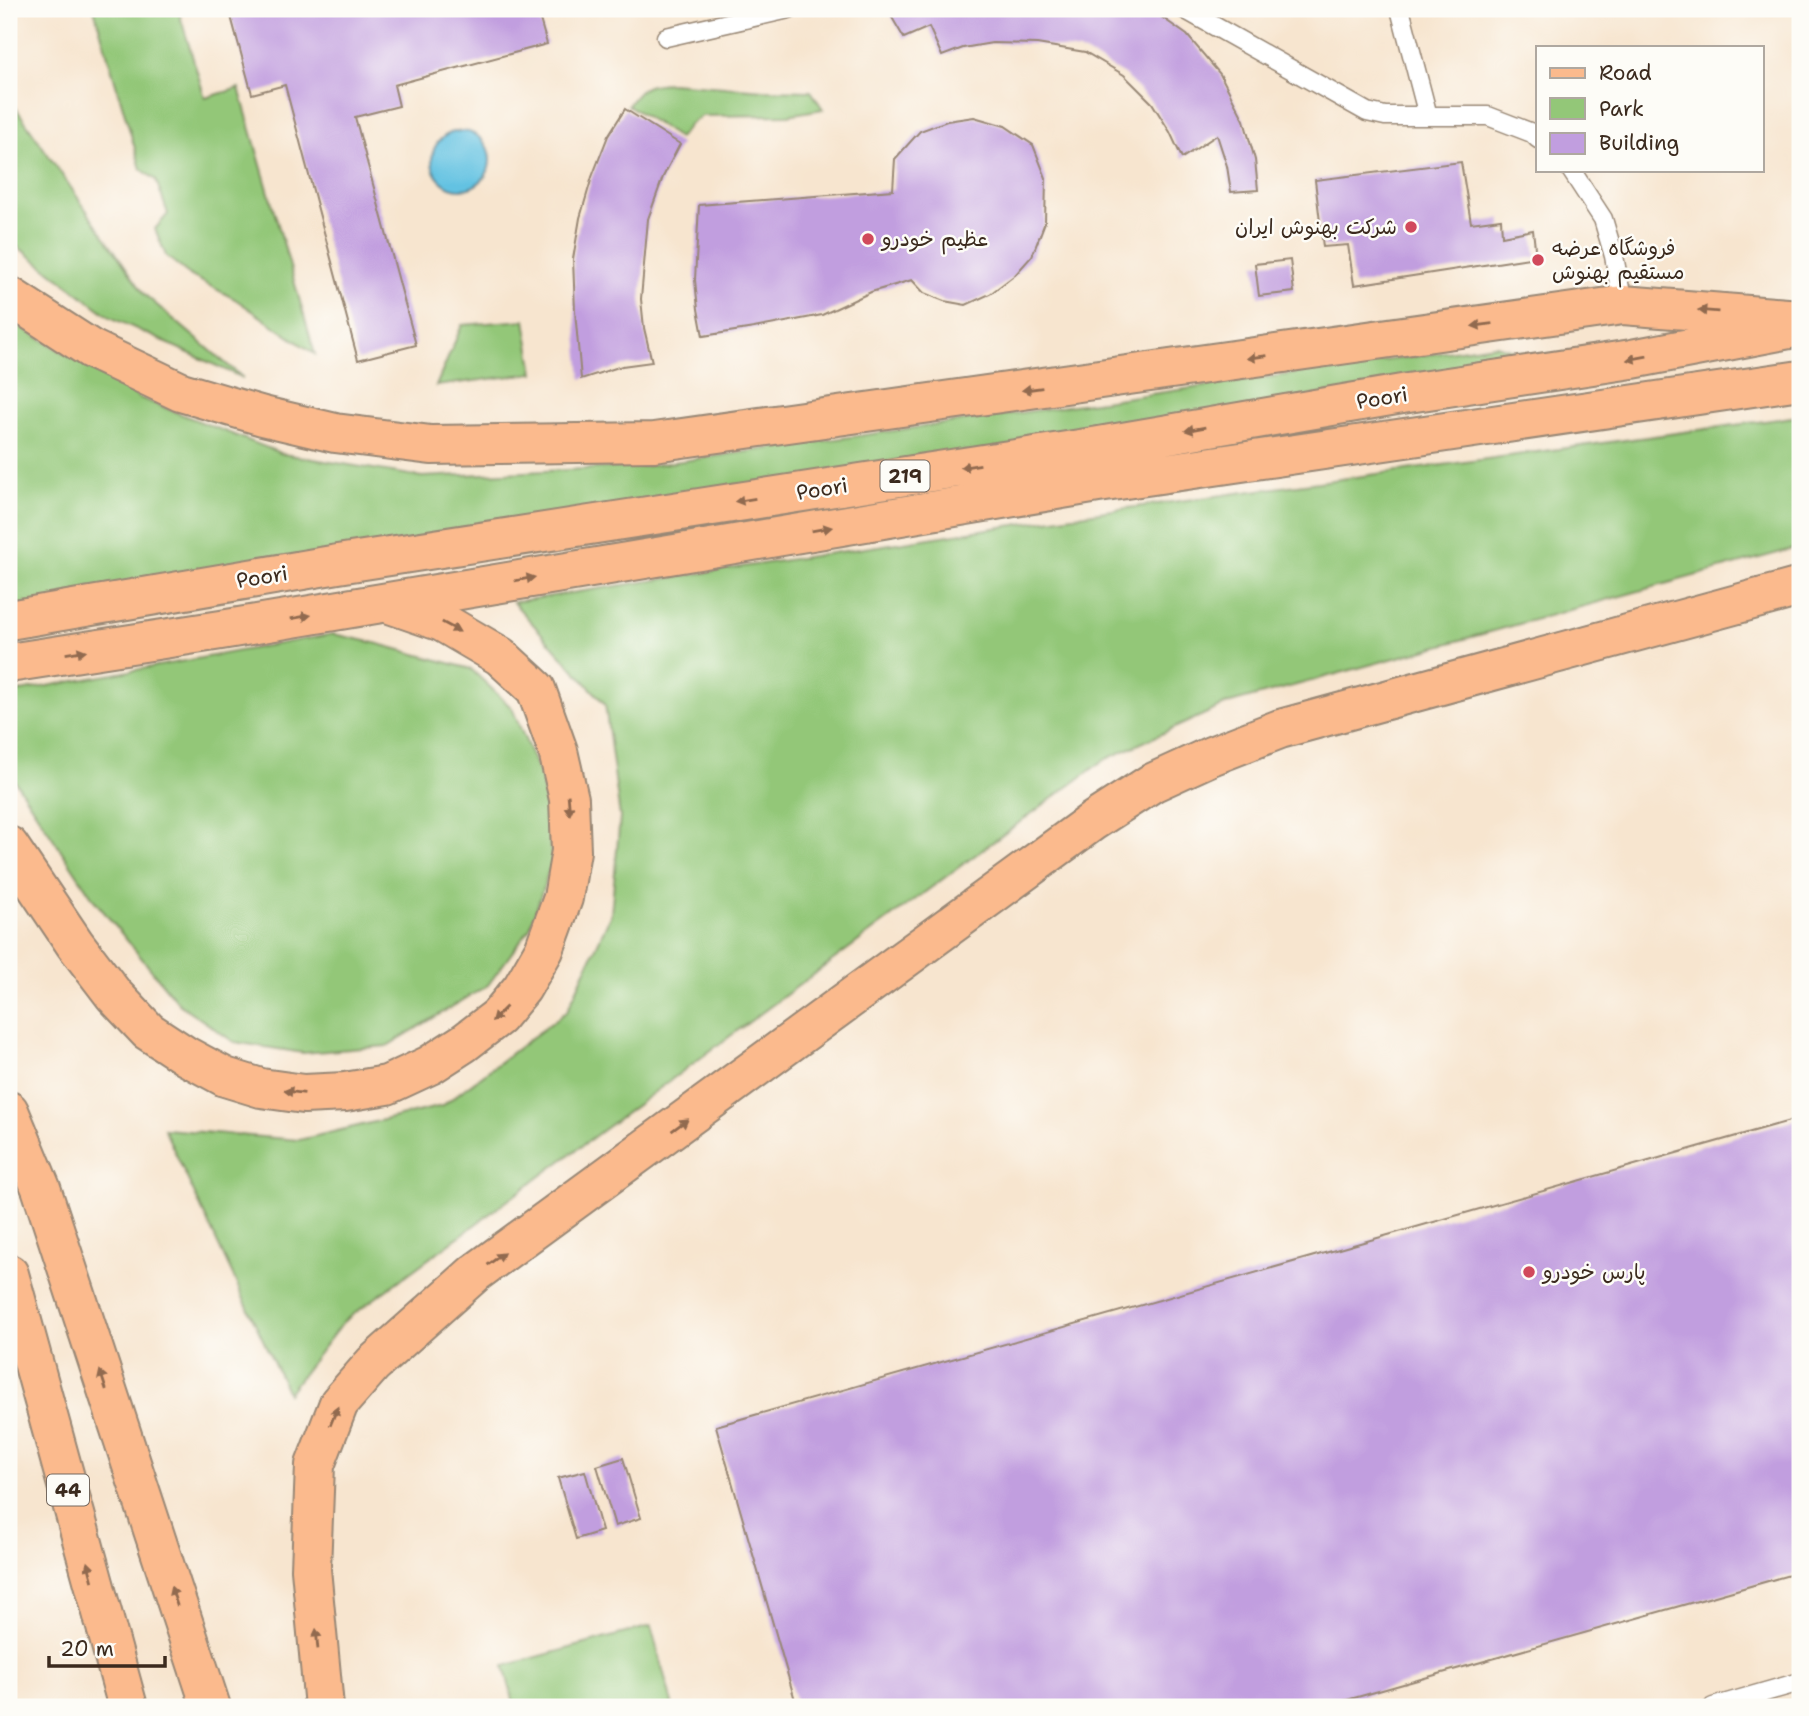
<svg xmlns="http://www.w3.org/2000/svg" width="1809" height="1716" font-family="'Shantell Sans','Playpen Sans Arabic',sans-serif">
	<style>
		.green { fill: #93c778; stroke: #67784b; stroke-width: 2 }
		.water { fill: #64c2e2; stroke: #507680; stroke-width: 2 }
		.building { fill: #c19edf }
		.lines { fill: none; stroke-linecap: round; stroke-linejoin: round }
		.lane-casing { stroke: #998876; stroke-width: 21 }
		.primary-casing { stroke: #998876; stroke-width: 42 }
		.highway-casing { stroke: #998876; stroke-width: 42 }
		.lane { stroke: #fff; stroke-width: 18 }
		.primary { stroke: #fbba8d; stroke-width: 38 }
		.highway { stroke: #fbba8d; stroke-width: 38 }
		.oneway { fill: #916b50 }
		.poi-dot { fill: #d1495b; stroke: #fdfcf7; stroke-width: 2.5 }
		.labels { text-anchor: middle; stroke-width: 5; stroke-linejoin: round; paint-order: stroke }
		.shield { fill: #fdfcf7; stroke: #75695f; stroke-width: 2 }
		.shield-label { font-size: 19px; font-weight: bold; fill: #3b2a1e }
		.poi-label { font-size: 21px; fill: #3b2a1e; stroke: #fdfcf7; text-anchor: start }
		.street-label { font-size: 21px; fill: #3b2a1e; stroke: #fdfcf7 }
	</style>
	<rect width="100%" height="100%" fill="#fdfcf7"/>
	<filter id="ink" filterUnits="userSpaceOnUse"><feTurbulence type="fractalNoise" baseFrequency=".0143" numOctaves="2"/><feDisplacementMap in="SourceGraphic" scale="14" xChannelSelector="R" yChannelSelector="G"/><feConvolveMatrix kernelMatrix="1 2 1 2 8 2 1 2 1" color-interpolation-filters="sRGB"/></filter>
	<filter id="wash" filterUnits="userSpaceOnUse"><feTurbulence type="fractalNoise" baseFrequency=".00686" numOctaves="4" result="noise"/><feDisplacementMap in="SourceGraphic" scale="28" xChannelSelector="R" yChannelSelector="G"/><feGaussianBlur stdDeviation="1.57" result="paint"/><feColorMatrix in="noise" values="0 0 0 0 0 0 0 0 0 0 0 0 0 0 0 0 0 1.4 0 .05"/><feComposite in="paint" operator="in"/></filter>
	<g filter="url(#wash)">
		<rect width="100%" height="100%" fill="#f7e5cf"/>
		<path class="green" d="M94 9H178L205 98 239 88 315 354 235 299 191 276 166 256 155 229 168 214 156 180 141 169Z
			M671 83 764 90 811 91 823 109 788 115 702 116 690 124 679 138 628 105C643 85 646 84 671 83Z
			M9 98 145 295 243 378 110 317 9 240Z
			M9 320 140 398 283 454 422 477 647 466 1495 345 1543 358 9 611Z
			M525 320 534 373 436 386 462 325Z
			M1800 416V547L1227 704 1104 760 343 1322 288 1393 164 1129 299 1140 442 1106 567 1011 611 914 620 817 605 704 513 602 1106 511Z
			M333 634 371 642 471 669 512 708 542 780 552 861 530 928 488 985 387 1046 303 1053 234 1042 179 1004 94 900 9 772V693Z
			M651 1626 673 1707H515L504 1666Z"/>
		<path class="water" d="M432 160a29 29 0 1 1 58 0a29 29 0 1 1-58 0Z"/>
		<g id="blocks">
			<path class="building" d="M229 9H556L557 11 539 16 547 44 394 85 399 106 355 117 416 345 358 360 285 85 252 94Z
				M887 9H1150L1187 35 1220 74 1244 120 1255 160 1258 190 1231 192 1227 166 1217 135 1182 158 1170 132 1152 103 1124 75 1085 52 1037 44 992 43 963 48 942 56 929 27 904 38Z
				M625 109 680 144 663 177 648 219 641 299 644 328 652 362 622 366 581 379 575 311 573 259 580 218 592 177 608 136Z
				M974 117 1005 126 1033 145 1046 178 1045 222 1032 256 1015 275 990 294 966 305 944 301 924 293 912 280 871 292 822 315 754 328 703 336 698 309 695 280 699 205 893 190 895 159 920 131 947 121Z
				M1461 162 1471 223 1501 219 1502 236 1533 230 1536 257 1354 285 1348 245 1323 247 1315 180Z
				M1290 260 1294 292 1259 296 1255 264Z
				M1800 1118V1572L1322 1707H797L716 1426Z
				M623 1458 641 1518 615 1526 597 1466Z
				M585 1471 602 1531 576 1539 558 1478Z"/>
		</g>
	</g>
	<g filter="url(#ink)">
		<use href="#blocks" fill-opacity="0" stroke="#998876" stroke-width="2"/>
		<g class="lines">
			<defs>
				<path id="lane" d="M1184 9 1367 112 1385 116H1488L1532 133 1538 139
					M1400 9 1428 116
					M666 37 789 9
					M1571 170 1603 219 1614 256 1623 305
					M1713 1707 1800 1682"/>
				<path id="primary" d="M9 620 338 564 1093 447 1408 393 1632 359 1800 327
					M9 663 221 630 1098 483 1800 380"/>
				<path id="highway" d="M9 296 91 349 181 392 263 416 335 433 431 445 654 442 1623 305 1800 319
					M9 846 75 944 114 995 148 1031 186 1056 225 1077 261 1088 304 1094 345 1092 387 1085 430 1065 464 1043 498 1017 522 988 544 950 563 898 571 851 569 799 558 751 536 689 500 656 442 622 387 603
					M9 1111 41 1188 211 1707
					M9 1274 128 1707
					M324 1707 311 1569 315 1465 339 1403 373 1364 475 1273 1093 821 1152 783 1211 756 1280 729 1800 587"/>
			</defs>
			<use href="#lane" class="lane-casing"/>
			<use href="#primary" class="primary-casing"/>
			<use href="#highway" class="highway-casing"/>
			<use href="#lane" class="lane"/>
			<use href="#primary" class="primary"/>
			<use href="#highway" class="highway"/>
		</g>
		<defs><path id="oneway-solid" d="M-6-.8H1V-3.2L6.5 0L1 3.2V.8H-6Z" transform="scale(1.75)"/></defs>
		<g class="oneway">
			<use href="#oneway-solid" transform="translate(1708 311) rotate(-175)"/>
			<use href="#oneway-solid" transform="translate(1482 325) rotate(172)"/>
			<use href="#oneway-solid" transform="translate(1257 357) rotate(172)"/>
			<use href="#oneway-solid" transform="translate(1637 358) rotate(170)"/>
			<use href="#oneway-solid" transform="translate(1032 389) rotate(172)"/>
			<use href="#oneway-solid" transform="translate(1195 429) rotate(170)"/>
			<use href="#oneway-solid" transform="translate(970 466) rotate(171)"/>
			<use href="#oneway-solid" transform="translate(745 500) rotate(171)"/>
			<use href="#oneway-solid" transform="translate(822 529) rotate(-10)"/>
			<use href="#oneway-solid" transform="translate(525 579) rotate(-10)"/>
			<use href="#oneway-solid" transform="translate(301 617) rotate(-10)"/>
			<use href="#oneway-solid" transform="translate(451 627) rotate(29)"/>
			<use href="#oneway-solid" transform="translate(76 652) rotate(-9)"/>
			<use href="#oneway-solid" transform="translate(569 805) rotate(85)"/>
			<use href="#oneway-solid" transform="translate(499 1014) rotate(135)"/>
			<use href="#oneway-solid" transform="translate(294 1092) rotate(-173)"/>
			<use href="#oneway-solid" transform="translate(680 1125) rotate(-36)"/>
			<use href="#oneway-solid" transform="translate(496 1259) rotate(-36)"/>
			<use href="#oneway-solid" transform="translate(103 1380) rotate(-108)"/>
			<use href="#oneway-solid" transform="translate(334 1416) rotate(-68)"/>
			<use href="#oneway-solid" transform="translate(90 1571) rotate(-105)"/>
			<use href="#oneway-solid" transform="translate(174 1596) rotate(-108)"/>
			<use href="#oneway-solid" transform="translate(317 1639) rotate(-95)"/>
		</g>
	</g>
	<g class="poi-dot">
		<circle cx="1411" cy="227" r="7"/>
		<circle cx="868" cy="239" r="7"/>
		<circle cx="1538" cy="260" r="7"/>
		<circle cx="1529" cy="1272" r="7"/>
	</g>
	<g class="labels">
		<g class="shield">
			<rect x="880.5" y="460.5" width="49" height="31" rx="5"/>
			<rect x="47" y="1474.5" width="42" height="31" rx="5"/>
		</g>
		<g class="shield-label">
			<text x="905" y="483">219</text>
			<text x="68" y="1497">44</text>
		</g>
		<g class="poi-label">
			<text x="1397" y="234" text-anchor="end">شرکت بهنوش ایران</text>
			<text x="882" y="246">عظیم خودرو</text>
			<text x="1552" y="255">فروشگاه عرضه<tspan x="1552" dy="24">مستقیم بهنوش</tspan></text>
			<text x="1543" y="1279">پارس خودرو</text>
		</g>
		<g class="street-label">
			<text transform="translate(1382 398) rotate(-9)" y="7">Poori</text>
			<text transform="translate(822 489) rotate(-9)" y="7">Poori</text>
			<text transform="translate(262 577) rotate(-9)" y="7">Poori</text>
		</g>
	</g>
	<rect width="1809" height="1716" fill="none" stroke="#fdfcf7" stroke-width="35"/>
	<rect x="1536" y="46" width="228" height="126" fill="#fdfcf7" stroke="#afa8a0" stroke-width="2"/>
	<rect x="1550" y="68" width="35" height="10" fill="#fbba8d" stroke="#afa8a0" stroke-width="2"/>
	<text x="1599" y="80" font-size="21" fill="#3b2a1e">Road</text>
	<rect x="1550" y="98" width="35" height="21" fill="#93c778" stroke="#afa8a0" stroke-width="2"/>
	<text x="1599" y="116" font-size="21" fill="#3b2a1e">Park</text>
	<rect x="1550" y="133" width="35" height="21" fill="#c19edf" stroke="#afa8a0" stroke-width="2"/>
	<text x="1599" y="150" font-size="21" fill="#3b2a1e">Building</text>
	<path d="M49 1656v10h116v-10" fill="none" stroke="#3b2a1e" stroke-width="3.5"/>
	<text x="60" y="1656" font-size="21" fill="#3b2a1e" stroke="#fdfcf7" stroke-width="5" paint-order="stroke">20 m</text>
</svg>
